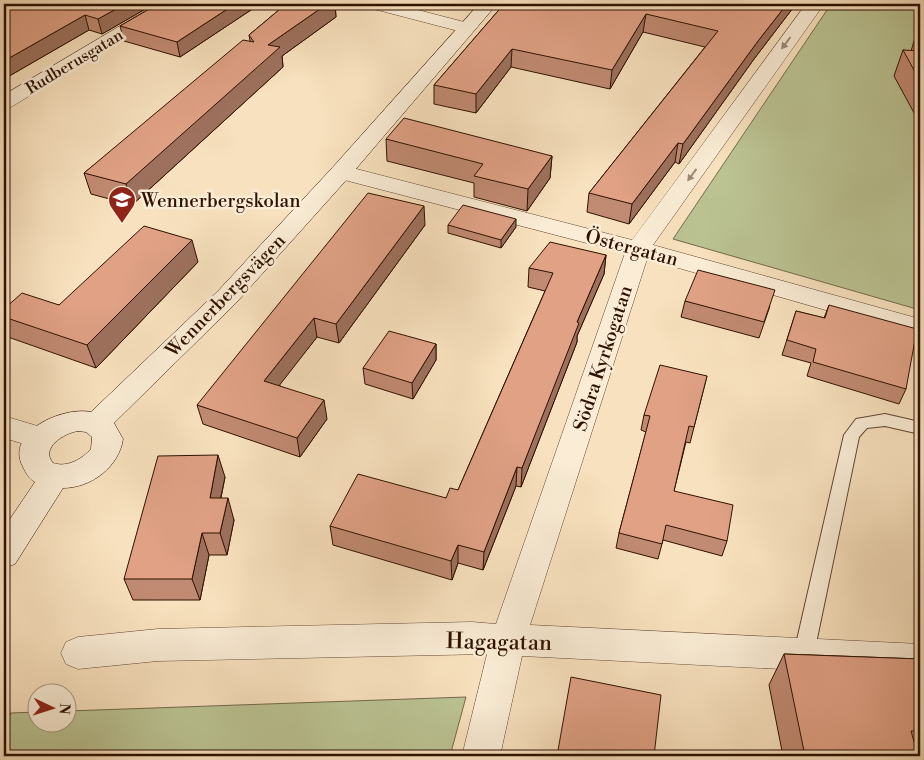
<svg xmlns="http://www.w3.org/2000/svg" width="924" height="760" font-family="'Libre Bodoni',serif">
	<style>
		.green { fill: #bbc393; stroke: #746a4a }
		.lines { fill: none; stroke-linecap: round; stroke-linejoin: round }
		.lane-casing { stroke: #604530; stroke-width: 2 }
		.street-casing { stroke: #604530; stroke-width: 1 }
		.secondary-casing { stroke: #2e1100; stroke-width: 1 }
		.lane { fill: #faecd5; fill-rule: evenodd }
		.street { fill: #faecd5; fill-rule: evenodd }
		.secondary { fill: #faecd5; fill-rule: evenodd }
		.wall { fill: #c18a72; stroke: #2e1100 }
		.shaded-wall { fill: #9d715d; stroke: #2e1100 }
		.building { fill: #e0a185; stroke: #2e1100 }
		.oneway { fill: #9e8975 }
		.labels { text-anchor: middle; stroke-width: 5; stroke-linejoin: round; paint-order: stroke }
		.far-street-label { font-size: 16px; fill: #2e1100; stroke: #faecd5 }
		.poi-label { font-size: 19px; fill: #2e1100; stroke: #faecd5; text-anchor: start }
		.street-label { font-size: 19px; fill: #2e1100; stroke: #faecd5 }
		.near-street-label { font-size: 22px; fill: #2e1100; stroke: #faecd5 }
	</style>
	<rect width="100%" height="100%" fill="#f8e1be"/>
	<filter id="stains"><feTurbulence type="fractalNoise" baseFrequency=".004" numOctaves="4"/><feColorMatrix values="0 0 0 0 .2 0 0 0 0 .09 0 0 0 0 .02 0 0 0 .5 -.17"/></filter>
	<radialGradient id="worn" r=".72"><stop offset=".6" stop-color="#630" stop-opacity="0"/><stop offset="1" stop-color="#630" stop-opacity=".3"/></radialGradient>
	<path class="green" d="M831 4H920V310L673 239Z
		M466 697 450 756H4V725L11 713 37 712 38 722H68V711Z"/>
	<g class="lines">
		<defs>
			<path id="lane" d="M885 414 920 422V434L885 426 867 428 859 437 814 653 811 659 804 662 797 659 794 653 844 435 856 419Z"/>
			<path id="street" d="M157 4H178L175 8 11 107 4 109V95Z
				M368 4H395L472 24 475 28 472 32 466 33 370 8Z
				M806 4H824L653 245 920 319V337L647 259 530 625 920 644V676L522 656 500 756H462L487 654 158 661 78 669 66 664 61 653 66 642 78 637 158 629 472 622 496 624 625 253 333 177 330 172 333 167 341 165 632 240Z
				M4 416 51 430 56 438 51 446 41 449 4 438Z"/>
			<path id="secondary" d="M479 4H497L349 177 236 303 114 423 123 439C119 467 91 488 63 488L15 564 4 568V528L35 482C29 479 26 473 23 467 4 432 63 406 91 412L218 291 333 167ZM78 431 86 432 92 437 91 449C82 459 67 468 53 463 40 448 64 433 78 431Z"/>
		</defs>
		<use href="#lane" class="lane-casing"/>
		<use href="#street" class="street-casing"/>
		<use href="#secondary" class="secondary-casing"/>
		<use href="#lane" class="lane"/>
		<use href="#street" class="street"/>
		<use href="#secondary" class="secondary"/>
	</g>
	<path class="wall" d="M4 4H154L102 34 89 30 4 79Z
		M260 4 180 57 124 41 120 26Z
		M286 4H335L336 17 282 56 283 67 132 205 91 194 84 173 250 41 249 35Z
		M504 4H796L754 59 679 164 675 162 629 224 587 212 589 193 705 47 643 32 610 89 511 67 476 113 434 104V85Z
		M915 38H920V122H919L894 76 903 50 911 51Z
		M386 139 552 156 550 178 527 211 474 197V183L387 161Z
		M425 225 339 343 317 337 279 385 327 419 300 457 203 424 197 405Z
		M448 225 516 227 501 248 448 233Z
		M606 255 604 274 577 336V342L521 487 516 486 483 570 458 563 452 580 333 545 330 526 446 498 458 490 545 291 528 287 529 268Z
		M198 262 96 368 8 337 4 329V309L59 305Z
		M685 301 770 306 759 338 681 317Z
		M829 305 906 389 899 404 807 376 811 363 782 355 796 311 824 318Z
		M436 344V360L413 399 365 384 363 368Z
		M707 376 690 443 686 442 674 491 727 541 722 556 663 540 658 559 616 548 619 533 646 432 641 430 644 415Z
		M225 477 221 498 234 520 227 555H209L200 600H133L124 579Z
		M784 654 920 659V756H783L769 685Z"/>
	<path class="shaded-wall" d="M125 4H154L102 34 98 19Z
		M235 4H260L180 57 177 42Z
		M327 4H335L336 17 282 56 283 67 132 205 126 184 268 45Z
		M787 4H796L754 59 679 164 683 144 758 41Z
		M646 14 643 32 610 89 612 70Z
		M85 15 89 30 4 79V61Z
		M512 49 511 67 476 113V94Z
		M678 143 675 162 629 224 632 204Z
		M552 156 550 178 527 211 528 189Z
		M424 206 425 225 339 343 336 324Z
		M516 219V227L501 248V240Z
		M192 240 198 262 96 368 87 345Z
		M606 255 604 274 577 336V342L521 487 522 468 577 322Z
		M314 318 317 337 268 400 264 381Z
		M436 344V360L413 399 412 383Z
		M324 400 327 419 300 457 297 438Z
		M218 455 225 477 216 520 210 498Z
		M517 467 516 486 483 570 484 552Z
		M228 498 234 520 227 555 220 533Z
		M202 533 209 555 200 600 192 579Z
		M458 545V563L452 580 451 561Z"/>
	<path class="building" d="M4 4H125L98 19 85 15 4 61V6L6 5Z
		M158 4H235L177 42 120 26Z
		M286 4H327L268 45 280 47 126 184 84 173 243 40 254 42 249 35Z
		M504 4H787L758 41 683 144 678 143 632 204 589 193 718 31 646 14 612 70 512 49 476 94 434 85Z
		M915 38H920V47Z
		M903 50 920 51V81Z
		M404 118 552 156 528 189 474 176 483 164 386 139Z
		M368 193 424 206 336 324 314 318 264 381 324 400 297 438 197 405Z
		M463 205 516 219 501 240 448 225Z
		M144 226 192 240 87 345 4 317V309L22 293 59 305Z
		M550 242 606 255 577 322 579 323 522 468 517 467 484 552 458 545 451 561 330 526 358 474 446 498 450 488 458 490 553 273 529 268Z
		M698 270 775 290 764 322 685 301Z
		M829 305 917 329 906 389 813 362 816 349 787 340 796 311 825 318Z
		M389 331 436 344 412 383 363 368Z
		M660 365 707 376 694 427 689 426 674 491 733 505 727 541 666 525 662 544 619 533 650 416 644 415Z
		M218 455 210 498H228L220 533H202L192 579H124L158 456Z
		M784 654 920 659V731H911L918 756H805Z
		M571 677 661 695 654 756H557Z"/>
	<defs><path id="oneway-solid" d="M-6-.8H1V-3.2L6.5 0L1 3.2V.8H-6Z" transform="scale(1.25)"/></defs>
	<g class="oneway">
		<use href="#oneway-solid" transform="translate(786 43) rotate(127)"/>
		<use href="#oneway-solid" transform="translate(692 175) rotate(126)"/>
	</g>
	<defs>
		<symbol id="school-pin" viewBox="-11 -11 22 30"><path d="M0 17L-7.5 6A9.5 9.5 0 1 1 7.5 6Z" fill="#8f2418" stroke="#faecd5"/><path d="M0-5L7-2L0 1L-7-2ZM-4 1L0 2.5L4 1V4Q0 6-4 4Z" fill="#fff"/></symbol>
	</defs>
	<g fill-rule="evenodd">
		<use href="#school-pin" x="106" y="184" width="32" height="43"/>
	</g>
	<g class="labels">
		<g class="far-street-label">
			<text transform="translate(74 61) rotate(-31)" y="6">Rudberusgatan</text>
		</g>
		<g class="poi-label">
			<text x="141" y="207">Wennerbergskolan</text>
		</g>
		<g class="street-label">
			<text transform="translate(632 247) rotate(15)" y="7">Östergatan</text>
			<text transform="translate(225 295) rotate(-46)" y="7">Wennerbergsvägen</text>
			<text transform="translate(602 358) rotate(-72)" y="7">Södra Kyrkogatan</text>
		</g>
		<g class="near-street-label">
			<text transform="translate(499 641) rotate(1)" y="8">Hagagatan</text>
		</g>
	</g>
	<rect width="924" height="760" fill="none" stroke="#f8e1be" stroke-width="20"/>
	<rect x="5" y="5" width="914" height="750" fill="none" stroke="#2e1100" stroke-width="2.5"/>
	<rect x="10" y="10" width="904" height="740" fill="none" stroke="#2e1100"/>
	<g transform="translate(52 708) rotate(94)"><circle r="24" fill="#faecd5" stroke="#a89480"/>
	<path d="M0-4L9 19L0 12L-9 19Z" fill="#8f2418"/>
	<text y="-8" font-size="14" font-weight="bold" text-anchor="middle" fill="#2e1100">N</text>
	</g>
	<rect width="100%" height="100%" filter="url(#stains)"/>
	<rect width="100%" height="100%" fill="url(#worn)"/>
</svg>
